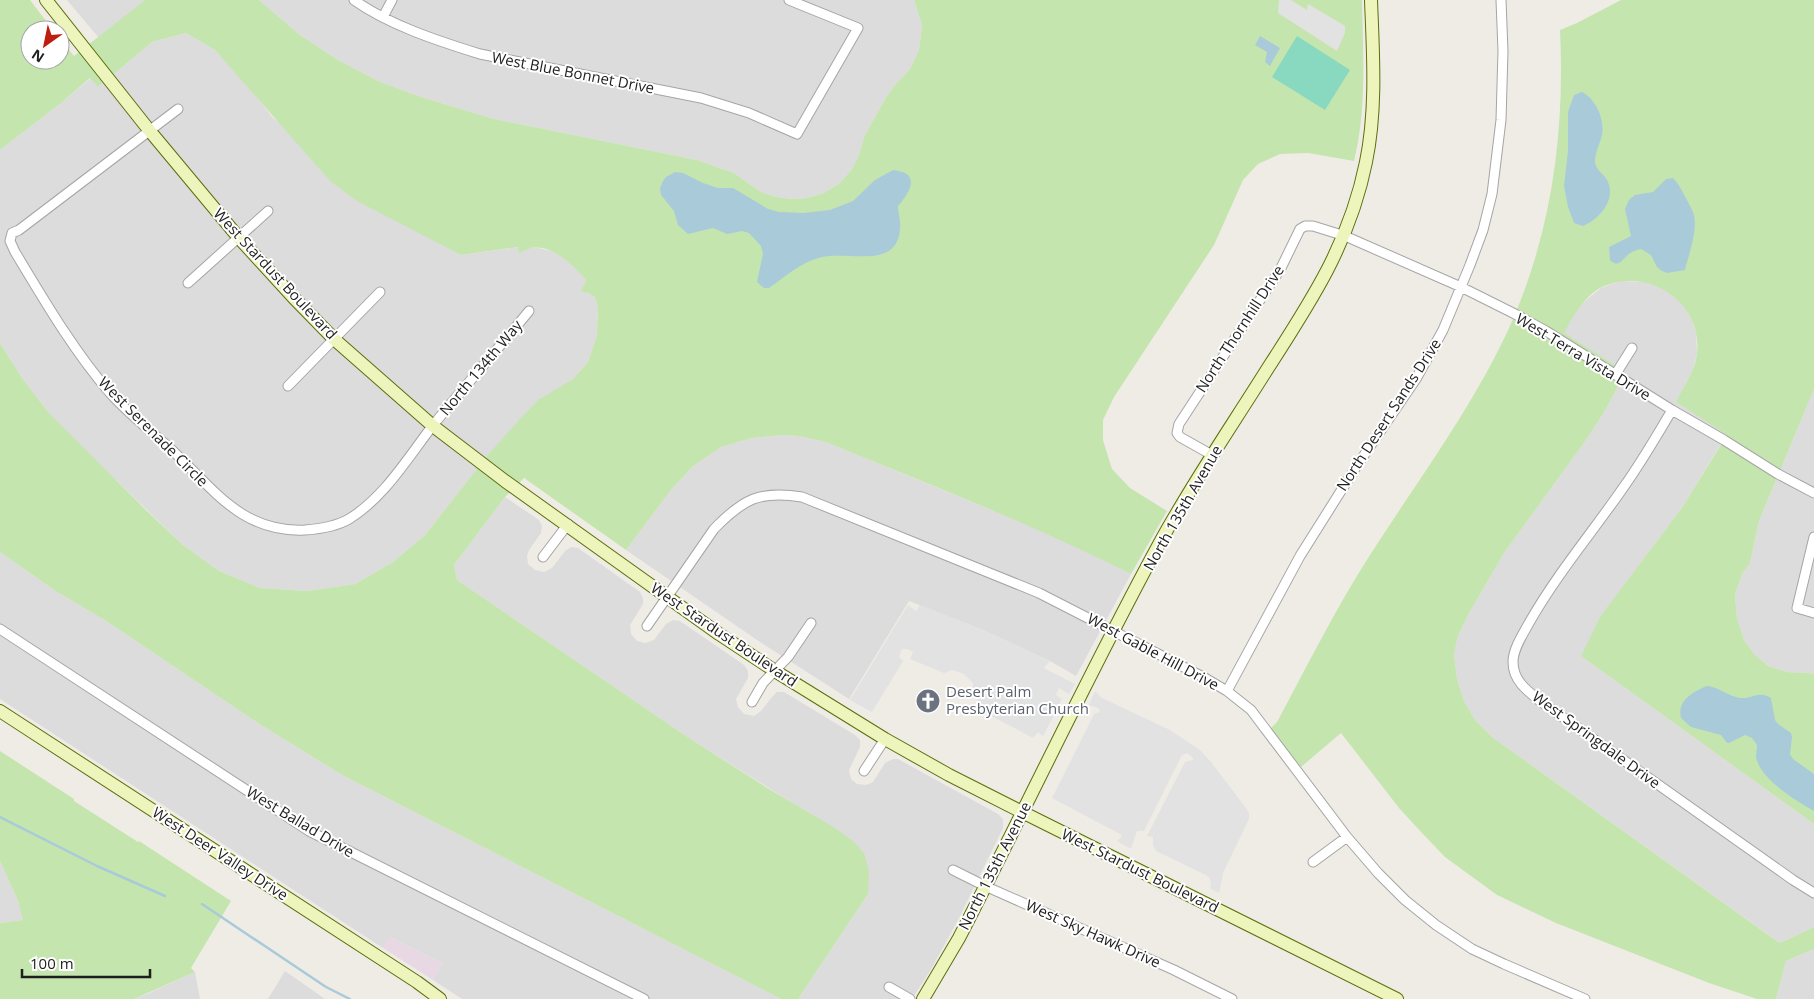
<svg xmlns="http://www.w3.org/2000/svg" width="1814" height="999" font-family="'Open Sans',sans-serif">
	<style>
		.residential { fill: #dcdcdc }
		.industrial { fill: #e7d8e3 }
		.grass { fill: #c5e5af }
		.pitch { fill: #89d8c0 }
		.parking { fill: #e2e2e2 }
		.water { fill: #a9cad9 }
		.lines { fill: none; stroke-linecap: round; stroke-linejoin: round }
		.stream { stroke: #a9cad9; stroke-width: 2.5 }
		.street-casing { stroke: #a5a5a5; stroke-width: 11 }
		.secondary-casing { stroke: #5c6e0d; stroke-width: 14 }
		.street { stroke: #fff; stroke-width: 9 }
		.secondary { stroke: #edf5bd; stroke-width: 12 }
		.labels { text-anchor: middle; stroke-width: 4; stroke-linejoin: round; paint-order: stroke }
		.street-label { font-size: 15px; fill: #1e1e1e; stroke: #fff }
		.worship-label { font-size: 15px; fill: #5b616d; stroke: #fff; text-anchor: start }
	</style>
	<rect width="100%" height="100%" fill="#efece5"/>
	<path class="residential" d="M67 0H145L99 38Z
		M259 0H914L922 25 919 50 910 69 895 85 885 99 864 137 859 155 852 169 840 183 824 193 807 198 792 199 776 197 761 192 734 173 697 160 494 119 418 96 378 81 338 60 300 35Z
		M186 33 215 50 244 81 273 118 461 255 519 247V254L526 248H538L552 251 565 258 576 267 586 280 582 292 588 293 595 297 598 309 597 335 588 362 573 379 556 390 487 456 425 535 393 562 355 584 307 591 260 588 219 571 183 545 81 446 49 413 22 378 0 343V150L61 103 91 78 98 87 152 42Z
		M1621 281 1644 282 1667 290 1683 305 1691 318 1696 333 1697 354 1692 372 1676 402 1727 434 1681 509 1640 564 1581 656 1814 824V927L1780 943 1492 737 1475 720 1464 701 1457 679 1454 654 1458 636 1468 615 1504 553 1584 443 1603 414 1626 372 1563 333 1573 315 1584 302 1601 288Z
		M1814 389V674L1808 673 1787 672 1768 666 1755 655 1744 640 1737 618 1735 595 1742 574 1750 563 1759 521Z
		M782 435 799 436 826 442 1028 525 1074 545 1131 574 1076 676 1050 661 983 630 909 601 849 699 760 642 626 550 671 490 692 467 721 447 752 438Z
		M505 497 539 520 542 526 541 533 529 550 527 556 528 564 535 570 544 572 552 568 565 551 571 547 578 548 640 592 643 598V604L630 625 631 634 637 641 645 643 654 640 666 624 673 620 680 621 744 665 748 671V678L736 699 738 707 744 714 754 716 761 711 772 697 777 692H784L855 735 860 740V747L849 770 851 779 857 784 866 785 873 782 885 763 893 759H898L998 814 1003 819V828L957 922 930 971 912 999H798L868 894 853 841 689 738 457 580 454 565Z
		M0 552 54 590 106 621 261 725 342 775 781 999H462L433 980 442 963 390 937 383 948 0 699Z
		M0 861 18 901 24 920 0 923Z
		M1814 949V999H1776L1786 961Z
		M285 971 325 999H268Z
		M195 972 200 999H134L147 994Z"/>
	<path class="industrial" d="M390 937 442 963 433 980 383 948Z"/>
	<path class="grass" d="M0 0H30L53 30H30V60H60V39L74 56 145 0H259L300 35 338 60 378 81 418 96 494 119 697 160 734 173 761 192 776 197 792 199 807 198 824 193 840 183 852 169 859 155 864 137 885 99 895 85 910 69 919 50 922 25 914 0H1362C1363 54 1367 108 1354 161L1308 153 1280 154 1258 164 1243 180 1214 245 1114 397 1103 420V440L1112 469 1130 488 1167 511 1131 574C1032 524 928 484 826 442L799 436 782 435 752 438 721 447 692 467 671 490 626 550 524 478 505 497 454 565 457 580 689 738 769 789 835 828 853 841 864 853 869 871 868 894 798 999H781L342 775 261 725 106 621 54 590 0 552V343L22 378 49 413 147 511 183 545 219 571 260 588 307 591 355 584 393 562 425 535 487 456 520 419 538 400 573 379 588 362 597 335 598 309 595 297 588 293 581 292 586 280C571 262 542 235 519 254L518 247 461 255 357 201 330 181 215 50 186 33 152 42 98 87 90 78 61 103 0 150Z
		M1621 0H1814V389L1759 521 1750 563 1742 574 1735 595 1737 618 1744 640 1755 655 1768 666 1787 672 1808 673 1814 674V824L1581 656 1600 617 1681 509 1727 435 1676 402C1683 387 1695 371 1697 354 1703 302 1648 266 1602 287 1584 296 1573 317 1564 333L1626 372 1603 414 1584 443 1504 553 1468 615 1458 636 1454 654 1457 679 1464 701 1475 720 1492 737 1767 934 1780 943 1814 927V949L1786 961 1776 999H1757L1709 983 1556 923 1497 895 1445 857 1423 834 1399 808 1341 733 1301 767 1270 729 1277 722C1307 666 1336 608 1370 555 1418 480 1473 407 1510 326 1552 232 1565 131 1560 30L1577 23Z
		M0 751 74 799V801L138 842 139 841 231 901 191 968 195 972 134 999H0V923L23 920 18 901 0 861Z"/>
	<path class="pitch" d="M1297 36 1350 70 1325 110 1272 77Z"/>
	<path class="parking" d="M1279 0H1291L1307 10 1308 4 1345 26V33L1337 51 1278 13Z
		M908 605 916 611 920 605 983 630 1050 661 1044 668 1075 684 1069 694 1059 688 1056 695 1062 699 1043 736 1038 732 1033 738 980 710 983 706 973 694V683L964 674 952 670 944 673 910 659 913 652 907 649H902L899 657 903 661 872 712 850 700Z
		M1095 691 1102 698 1170 730 1200 750 1211 762 1246 808 1249 813V819L1223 873 1219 893 1210 888 1211 883 1210 879 1206 875 1156 851 1153 845V837L1147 836 1185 762 1193 760V758L1187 753 1182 755 1144 831H1137L1131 849 1117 841 1122 836 1120 834 1052 798 1094 714 1100 712 1098 708 1089 705Z"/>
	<path class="water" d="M1260 36 1280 48 1270 66 1265 62 1267 52 1255 45Z
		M1582 92C1596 99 1605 120 1602 135 1600 144 1595 152 1595 161 1595 170 1603 173 1607 180 1617 199 1600 219 1583 226L1574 223 1568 207 1564 186 1568 151V112L1574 95Z
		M893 170C922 173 910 192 898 206 898 213 901 221 900 229 897 270 849 251 822 257 799 263 788 275 769 288H764L757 282 763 254 761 246 749 233 742 231 727 234 713 228 688 234 678 225 674 211 661 195 660 188 663 181 666 177 675 172 683 173 703 183 718 188H733L768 209 779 212 803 213 830 210 853 201 875 180Z
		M1673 178C1679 184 1682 191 1686 198 1688 203 1691 207 1693 212 1699 228 1689 253 1685 270L1667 273 1662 271 1657 267 1651 255 1641 249C1637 250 1633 251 1629 254 1622 259 1619 269 1610 260L1609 247 1631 236 1625 209 1629 200 1635 195 1653 192 1666 179Z
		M1707 686C1719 687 1728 696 1740 698 1752 699 1759 690 1771 698L1775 720 1778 724 1791 733 1792 737 1790 754 1793 759 1814 774V811C1796 801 1760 779 1756 757 1756 753 1757 749 1757 745L1752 738 1745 735 1729 743H1727L1721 735 1691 727 1681 718C1677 701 1692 692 1707 686Z"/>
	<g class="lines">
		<path class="stream" d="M0 817 97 866 165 896
			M202 904 326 987 350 999"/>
		<defs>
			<path id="street" d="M354 0C389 25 438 41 480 54L701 98 749 113 797 134 858 28 789 0
				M383 17 392 0
				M178 109 19 230 12 233 10 241 15 252C44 300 73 350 110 393 129 414 152 432 174 452 214 490 243 533 305 530 319 529 337 526 349 519 385 497 408 457 434 424 465 386 498 349 529 311
				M188 283 268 211
				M1615 375 1632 348
				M288 386 380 292
				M1672 410C1656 437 1641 463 1623 488 1591 534 1557 574 1529 623 1523 634 1513 649 1513 662 1513 680 1526 690 1540 701L1793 880 1814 893
				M1212 455 1180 437 1177 433 1179 424 1281 268 1300 229 1305 226H1313L1345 236 1461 287 1515 314 1546 331 1672 410 1724 440 1778 474 1814 493
				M1814 537 1797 608 1814 613
				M543 557 568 524
				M647 626 714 529C743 499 760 490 802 497L1039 593 1205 678 1227 691 1251 710 1347 837 1378 873 1405 900 1436 925 1472 949 1504 964 1585 999
				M0 629 309 831 644 999
				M1227 691 1300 556 1356 467 1416 379 1443 330 1470 265 1483 230 1492 194 1501 120 1503 51 1501 0
				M752 702 763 683 788 657 811 623
				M864 771 885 739
				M1313 862 1347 837
				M953 870 985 886 1174 970 1232 999
				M889 987 910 999"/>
			<path id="secondary" d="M46 0 149 130 239 238 293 297 334 339 433 426 505 481 719 634 775 671 885 739 949 775 1022 812 1397 999
				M0 711 417 982 440 999
				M923 999 959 938C1026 808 1088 675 1158 546 1191 485 1231 427 1268 368 1312 300 1350 242 1366 162 1377 109 1373 53 1371 0"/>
		</defs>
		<use href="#street" class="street-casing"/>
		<use href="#secondary" class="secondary-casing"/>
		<use href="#street" class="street"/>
		<use href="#secondary" class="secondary"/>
	</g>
	<defs>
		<symbol id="church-disc" viewBox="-11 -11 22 22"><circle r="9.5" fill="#6b7280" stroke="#fff"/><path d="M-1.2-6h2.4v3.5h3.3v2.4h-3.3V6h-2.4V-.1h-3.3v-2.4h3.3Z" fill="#fff"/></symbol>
	</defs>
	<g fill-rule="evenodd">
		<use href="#church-disc" x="914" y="687" width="28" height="28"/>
	</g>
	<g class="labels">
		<g class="street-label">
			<text transform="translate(573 73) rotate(11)" y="5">West Blue Bonnet Drive</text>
			<text transform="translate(275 274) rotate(47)" y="5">West Stardust Boulevard</text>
			<text transform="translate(1240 329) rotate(-57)" y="5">North Thornhill Drive</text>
			<text transform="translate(1583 357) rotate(31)" y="5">West Terra Vista Drive</text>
			<text transform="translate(481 368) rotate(-50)" y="5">North 134th Way</text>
			<text transform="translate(1389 415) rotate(-57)" y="5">North Desert Sands Drive</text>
			<text transform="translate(153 432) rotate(45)" y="5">West Serenade Circle</text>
			<text transform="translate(1183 508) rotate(-60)" y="5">North 135th Avenue</text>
			<text transform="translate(724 635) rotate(34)" y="5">West Stardust Boulevard</text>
			<text transform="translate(1153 652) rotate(28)" y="5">West Gable Hill Drive</text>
			<text transform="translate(1596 740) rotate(36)" y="5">West Springdale Drive</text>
			<text transform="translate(300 822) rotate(31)" y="5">West Ballad Drive</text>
			<text transform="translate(220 854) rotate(33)" y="5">West Deer Valley Drive</text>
			<text transform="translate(995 866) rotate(-63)" y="5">North 135th Avenue</text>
			<text transform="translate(1140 871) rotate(26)" y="5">West Stardust Boulevard</text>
			<text transform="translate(1093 934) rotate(24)" y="5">West Sky Hawk Drive</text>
		</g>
		<g class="worship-label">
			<text x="946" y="697">Desert Palm<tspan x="946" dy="17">Presbyterian Church</tspan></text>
		</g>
	</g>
	<g transform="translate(45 45) rotate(213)"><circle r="24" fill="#ffffff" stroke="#a5a5a5"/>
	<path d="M0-4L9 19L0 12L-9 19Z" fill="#be1d0f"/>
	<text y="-8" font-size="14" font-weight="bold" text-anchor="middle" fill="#1e1e1e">N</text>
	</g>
	<path d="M22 969v8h128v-8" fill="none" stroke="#1e1e1e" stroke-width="2.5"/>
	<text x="30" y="969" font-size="15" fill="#1e1e1e" stroke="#ffffff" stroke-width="4" paint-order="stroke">100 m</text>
</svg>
